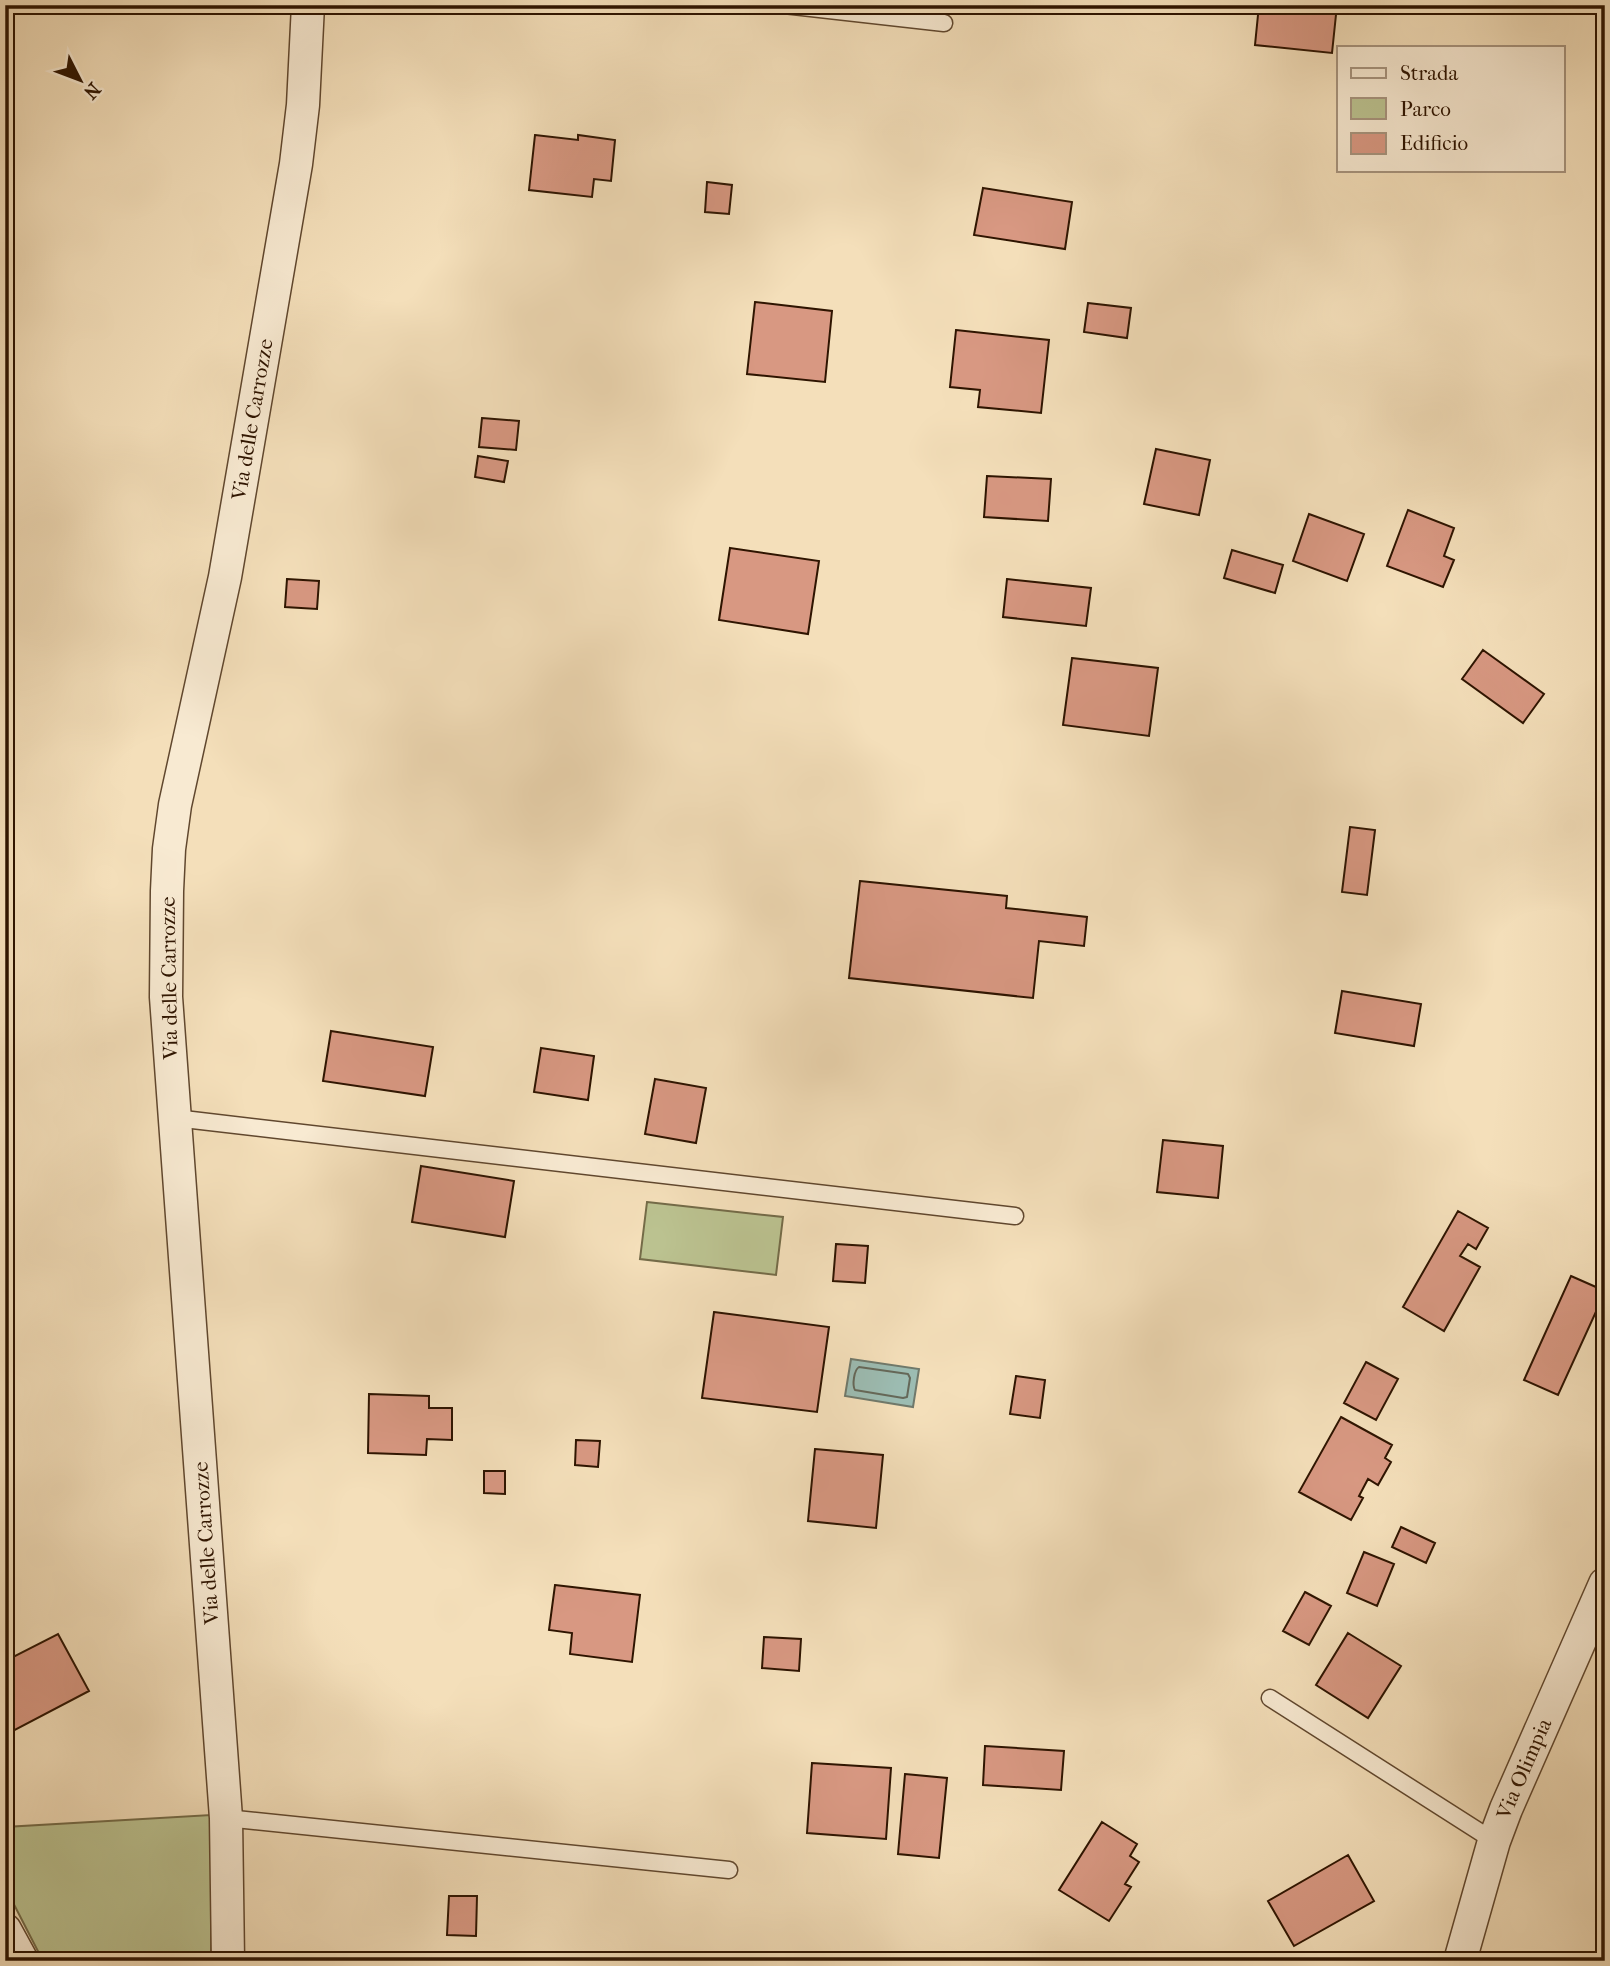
<svg xmlns="http://www.w3.org/2000/svg" width="1610" height="1966" font-family="'IM FELL French Canon',serif">
	<style>
		.green { fill: #bbc290; stroke: #746b48; stroke-width: 2 }
		.water { fill: #9cbcb2; stroke: #70796b; stroke-width: 2 }
		.lines { fill: none; stroke-linecap: round; stroke-linejoin: round }
		.shore { stroke: #656859; stroke-width: 2 }
		.building { fill: #d89882; stroke: #2e1400; stroke-width: 2 }
		.service-casing { stroke: #60472e; stroke-width: 19 }
		.minor-casing { stroke: #60472e; stroke-width: 35 }
		.service { stroke: #f8ead2; stroke-width: 16 }
		.minor { stroke: #f8ead2; stroke-width: 32 }
		.labels { text-anchor: middle; stroke-width: 5; stroke-linejoin: round; paint-order: stroke }
		.street-label { font-size: 21px; fill: #2e1400; stroke: #f8ead2 }
	</style>
	<rect width="100%" height="100%" fill="#f4dfba"/>
	<filter id="stains"><feTurbulence type="fractalNoise" baseFrequency=".00286" numOctaves="4"/><feColorMatrix values="0 0 0 0 .2 0 0 0 0 .09 0 0 0 0 .02 0 0 0 .5 -.17"/></filter>
	<radialGradient id="worn" r=".72"><stop offset=".6" stop-color="#630" stop-opacity="0"/><stop offset="1" stop-color="#630" stop-opacity=".3"/></radialGradient>
	<path class="green" d="M647 1202 783 1217 776 1275 640 1259Z
		M211 1815V1961H43L5 1887V1827Z"/>
	<path class="water" d="M851 1359 919 1369 913 1407 845 1396Z"/>
	<g class="lines">
		<path class="shore" d="M859 1367 908 1374 910 1378 907 1397 903 1398 855 1390C852 1385 854 1370 859 1367Z"/>
	</g>
	<path class="building" d="M1259 5H1337L1332 53 1255 45Z
		M535 135 578 140V135L615 140 611 181 594 179 592 197 529 190Z
		M707 182 732 185 729 214 705 212Z
		M983 188 1072 202 1065 249 974 235Z
		M755 302 832 311 825 382 747 374Z
		M1088 303 1131 308 1127 338 1084 332Z
		M956 330 1049 340 1041 413 978 407 980 390 950 387Z
		M482 418 519 421 516 450 479 447Z
		M1156 449 1210 460 1199 515 1144 504Z
		M478 456 508 461 504 482 475 477Z
		M987 476 1051 479 1048 521 984 517Z
		M1408 510 1454 528 1444 556 1454 560 1443 587 1387 566Z
		M1309 514 1364 534 1347 581 1293 561Z
		M730 548 819 561 808 634 719 620Z
		M1232 550 1283 565 1275 593 1224 578Z
		M287 579 319 581 317 609 285 607Z
		M1007 579 1091 588 1086 626 1003 617Z
		M1483 650 1544 694 1523 723 1462 679Z
		M1072 658 1158 668 1149 736 1063 725Z
		M1350 827 1375 830 1367 895 1342 892Z
		M860 881 1007 896 1006 908 1087 917 1084 946 1039 941 1033 998 849 978Z
		M1342 991 1421 1004 1414 1046 1335 1033Z
		M331 1031 433 1047 425 1096 323 1081Z
		M541 1048 594 1056 588 1100 534 1092Z
		M655 1079 706 1088 696 1143 645 1134Z
		M1163 1140 1223 1146 1218 1198 1157 1192Z
		M421 1166 514 1181 505 1237 412 1222Z
		M1458 1211 1488 1228 1476 1249 1468 1244 1460 1256 1480 1267 1444 1331 1403 1307Z
		M836 1244 868 1246 865 1283 833 1281Z
		M1571 1276 1605 1291V1292L1558 1395 1524 1380Z
		M714 1312 829 1327 817 1412 702 1398Z
		M1366 1362 1398 1379 1376 1420 1344 1403Z
		M1016 1376 1045 1380 1040 1418 1010 1414Z
		M369 1394 429 1396V1408H452V1440L427 1439 426 1455 368 1453Z
		M1341 1417 1392 1445 1385 1458 1391 1462 1378 1485 1368 1479 1359 1496 1363 1498 1351 1520 1299 1492Z
		M576 1440 600 1441 598 1467 575 1465Z
		M815 1449 883 1455 876 1528 808 1521Z
		M484 1471H505V1494L484 1493Z
		M1401 1527 1435 1543 1426 1563 1392 1547Z
		M1364 1552 1394 1564 1377 1606 1347 1593Z
		M555 1585 640 1595 632 1662 570 1654 572 1633 549 1630Z
		M1305 1592 1331 1606 1309 1645 1283 1631Z
		M1348 1633 1401 1666 1368 1718 1316 1685Z
		M58 1634 89 1691 11 1732 5 1721V1661Z
		M764 1637 801 1639 799 1671 762 1668Z
		M985 1746 1064 1751 1061 1790 983 1785Z
		M812 1763 891 1768 886 1839 807 1833Z
		M905 1774 947 1778 939 1858 898 1854Z
		M1102 1822 1137 1844 1130 1856 1139 1862 1125 1884 1131 1887 1109 1921 1059 1890Z
		M1348 1855 1374 1901 1294 1946 1268 1901Z
		M449 1896H477L476 1936 447 1935Z"/>
	<g class="lines">
		<defs>
			<path id="service" d="M784 5 944 23
				M175 1118 1015 1216
				M1270 1698 1494 1841
				M226 1818 729 1870"/>
			<g id="minor">
				<path d="M5 1930 22 1961"/>
				<path id="s1" d="M228 1961 226 1818 166 997 167 891 169 849 175 805 225 577 296 164 303 105 308 5"/>
				<path id="s2" d="M1460 1961 1494 1841 1506 1809 1605 1584"/>
			</g>
		</defs>
		<use href="#service" class="service-casing"/>
		<use href="#minor" class="minor-casing"/>
		<use href="#service" class="service"/>
		<use href="#minor" class="minor"/>
	</g>
	<g class="labels">
		<g class="street-label">
			<text dy="7" stroke="none"><textPath href="#s1" startOffset="1552">Via delle Carrozze</textPath></text>
			<text transform="translate(169 978) rotate(-91)" y="7">Via delle Carrozze</text>
			<text transform="translate(206 1543) rotate(-94)" y="7">Via delle Carrozze</text>
			<text dy="7" stroke="none"><textPath href="#s2" startOffset="203">Via Olimpia</textPath></text>
		</g>
	</g>
	<rect width="1610" height="1966" fill="none" stroke="#f4dfba" stroke-width="28"/>
	<rect x="7" y="7" width="1596" height="1952" fill="none" stroke="#2e1400" stroke-width="3.5"/>
	<rect x="14" y="14" width="1582" height="1938" fill="none" stroke="#2e1400" stroke-width="2"/>
	<rect x="1337" y="46" width="228" height="126" fill="#f8ead2" stroke="#a7947e" stroke-width="2"/>
	<rect x="1351" y="68" width="35" height="10" fill="#f8ead2" stroke="#a7947e" stroke-width="2"/>
	<text x="1400" y="80" font-size="21" fill="#2e1400">Strada</text>
	<rect x="1351" y="98" width="35" height="21" fill="#bbc290" stroke="#a7947e" stroke-width="2"/>
	<text x="1400" y="116" font-size="21" fill="#2e1400">Parco</text>
	<rect x="1351" y="133" width="35" height="21" fill="#d89882" stroke="#a7947e" stroke-width="2"/>
	<text x="1400" y="150" font-size="21" fill="#2e1400">Edificio</text>
	<g transform="translate(80 80) rotate(132)" stroke="#f8ead2" stroke-width="5" paint-order="stroke">
	<path d="M0-5L12 26L0 18L-12 26Z" fill="#2e1400"/>
	<text y="-10" font-size="19" font-weight="bold" text-anchor="middle" fill="#2e1400">N</text>
	</g>
	<rect width="100%" height="100%" filter="url(#stains)"/>
	<rect width="100%" height="100%" fill="url(#worn)"/>
</svg>
